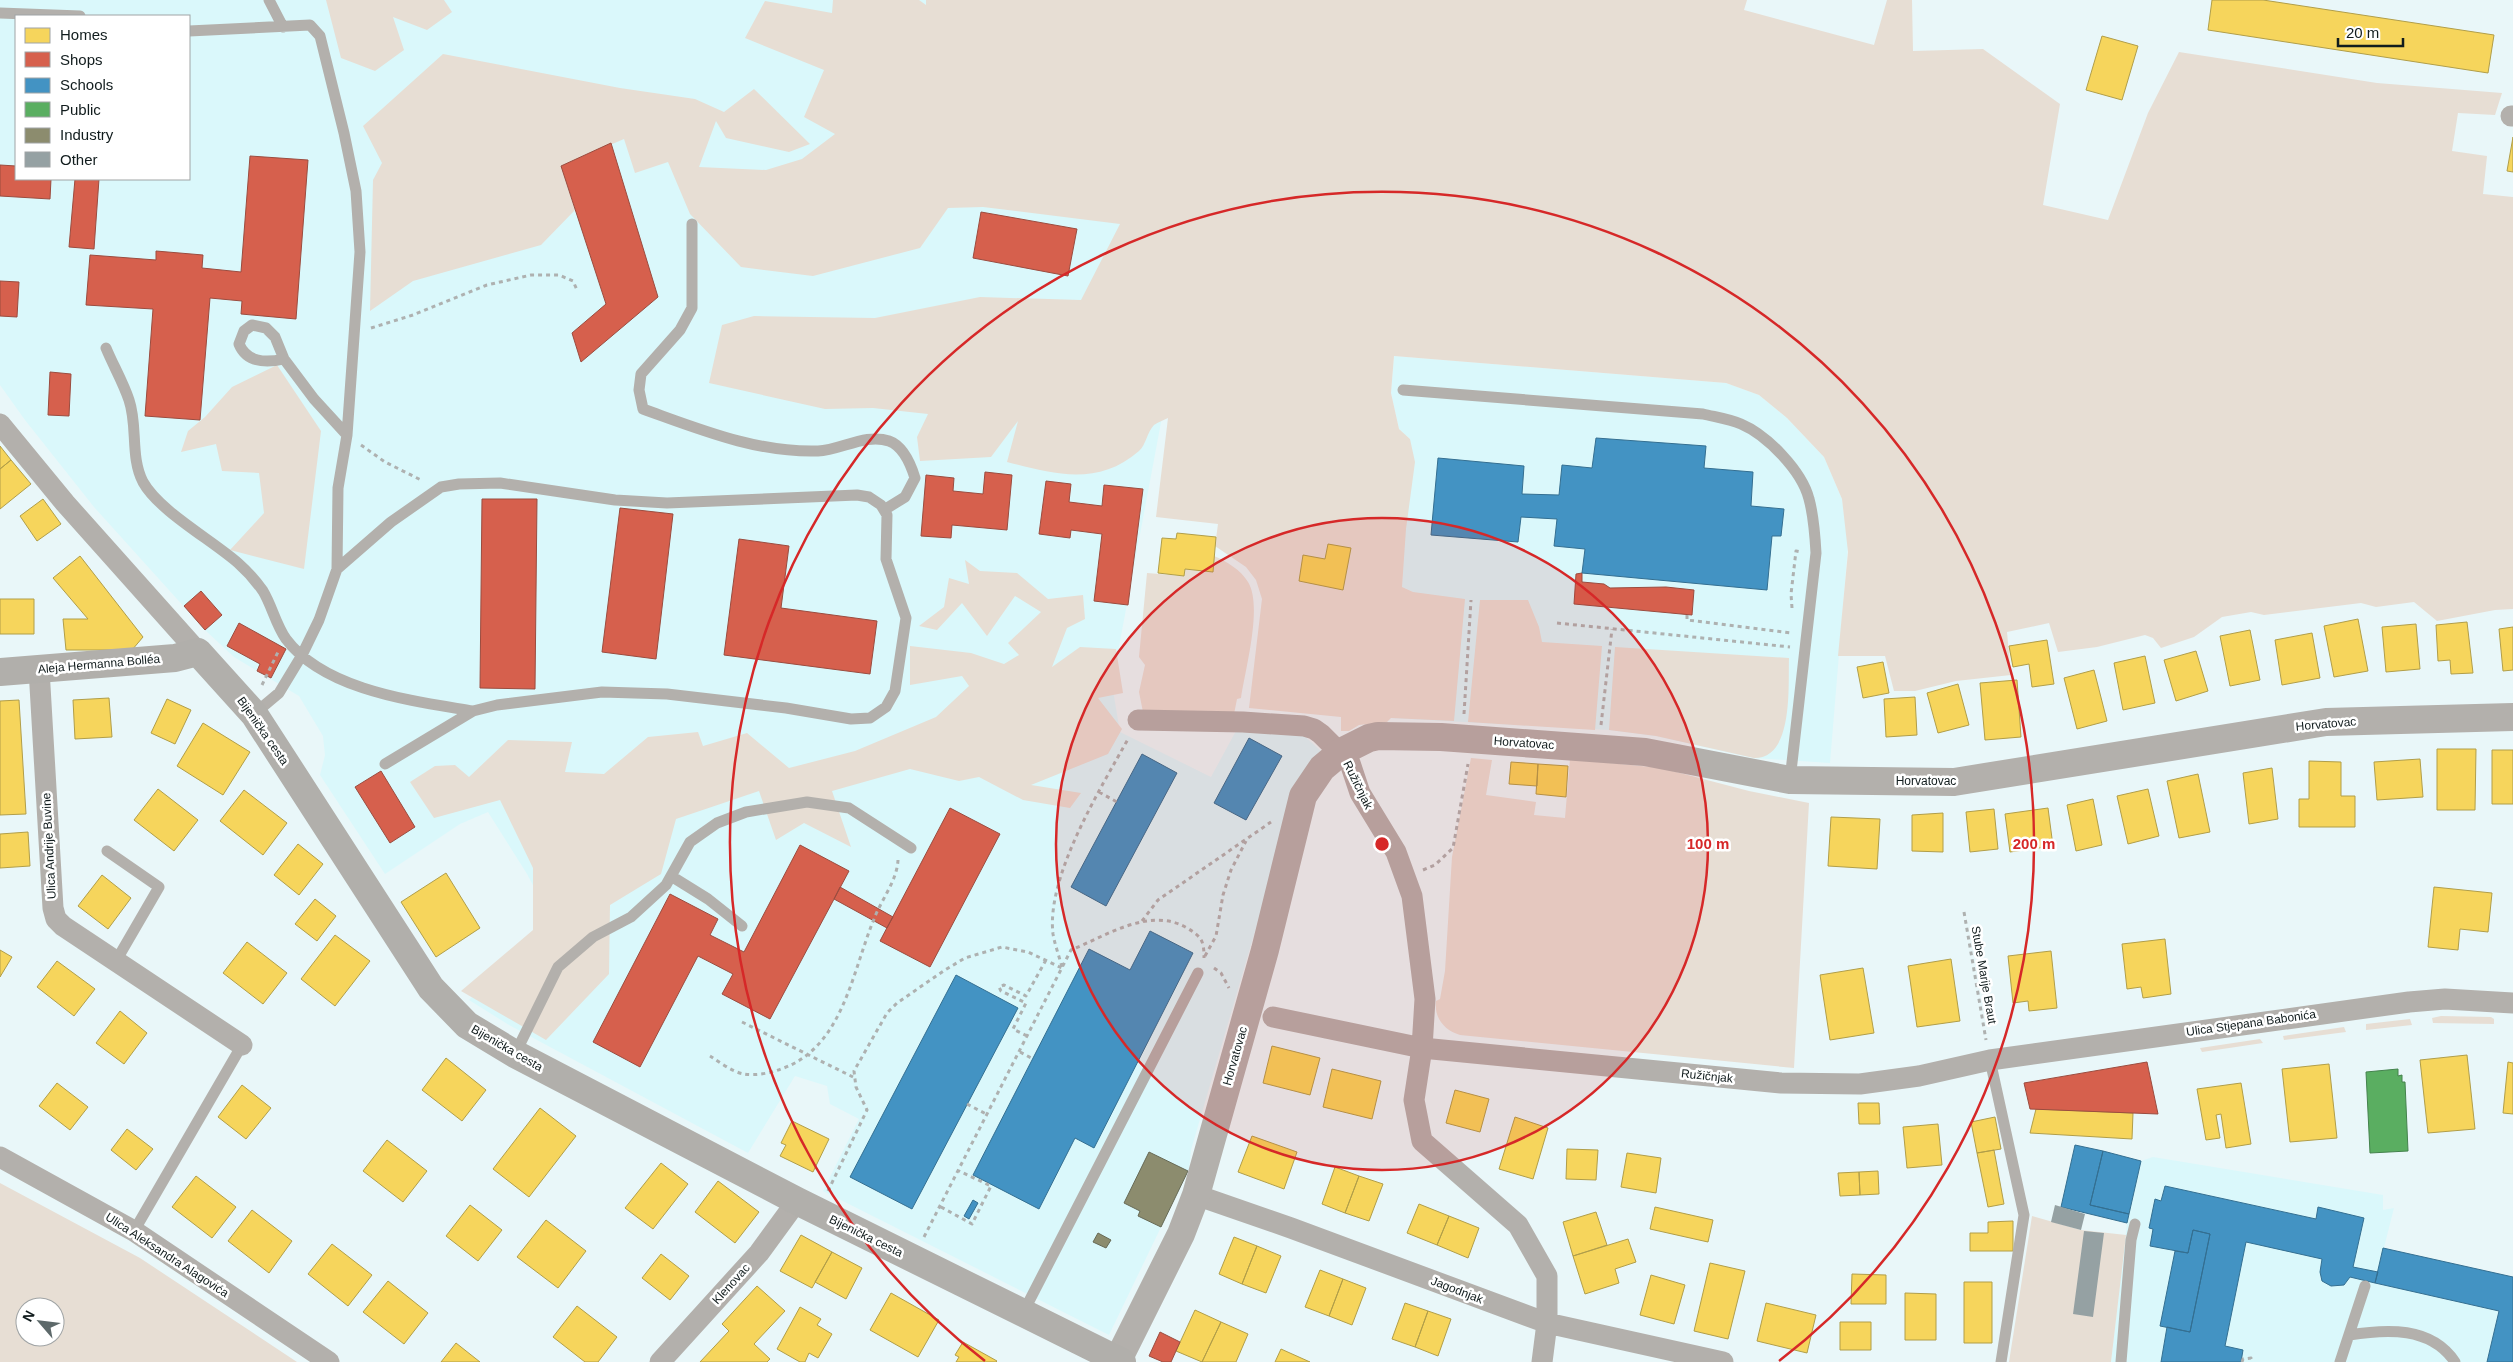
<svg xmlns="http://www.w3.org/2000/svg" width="2513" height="1362" font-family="Arial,sans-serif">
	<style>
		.built { fill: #daf8fb; fill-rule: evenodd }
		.green { fill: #e7ded4; fill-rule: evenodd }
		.homes { fill: #f6d55c; stroke: #b19e49 }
		.shops { fill: #d6604d; stroke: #9b4c3f }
		.schools { fill: #4393c3; stroke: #346f91 }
		.public { fill: #5aae61; stroke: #44824d }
		.industry { fill: #8c8c6e; stroke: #676a56 }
		.building { fill: #95a1a3 }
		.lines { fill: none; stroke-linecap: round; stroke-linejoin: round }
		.path { stroke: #aeb1b0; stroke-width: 3; stroke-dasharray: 4 4; stroke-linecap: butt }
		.service { stroke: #b3b0ac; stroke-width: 11 }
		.minor { stroke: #b3b0ac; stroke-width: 21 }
		.tertiary { stroke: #b3b0ac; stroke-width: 28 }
		.secondary { stroke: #b1afab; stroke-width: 28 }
		.ring { fill: none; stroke: #d62828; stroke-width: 2.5 }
		.labels { text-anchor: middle; stroke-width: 5; stroke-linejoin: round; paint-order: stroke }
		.street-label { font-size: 12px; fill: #111c1d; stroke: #fff }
		.centre { fill: #d62828; stroke: #fff; stroke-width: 2.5 }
		.ring-label { font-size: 15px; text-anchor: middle; font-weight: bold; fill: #d62828; stroke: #fff; stroke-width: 5; stroke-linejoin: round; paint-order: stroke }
	</style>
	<rect width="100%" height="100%" fill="#e9f7f9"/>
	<path class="built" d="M0 0H1350L1168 385 1112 684 1120 732 1211 777 1237 729 1300 732 1321 751 1298 784 1191 1150 1189 1169 1109 1335 823 1191 859 1119 830 1104 827 1086 795 1076 748 1153 509 1025 469 1000 550 917 527 874 488 812 460 824 385 874 320 775 325 755 323 736 299 696 234 657 205 630 94 507 25 420 0 385ZM16 16H189V179H16Z
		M1394 356 1726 383 1759 395 1787 418 1824 457 1842 499 1848 545 1830 763 1754 758 1656 736 1609 730 1390 718 1413 592 1402 587 1410 439 1399 429 1391 393Z
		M2153 1157 2383 1195V1210L2394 1208 2375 1283 2499 1311 2487 1362H2111L2127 1223 2141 1161Z"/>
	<path class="green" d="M326 0H444L452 12 427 30 393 17 404 50 375 71 341 58Z
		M833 0H919L926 5V0H1747L1744 10 1874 45 1887 0H1912L1913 51 1983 49 2060 104 2043 205 2108 220 2148 113 2179 52 2377 83 2502 93 2495 115 2458 113 2452 151 2487 156 2483 194 2513 197V609L2495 610 2437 621 2414 602 2376 607 2361 603 2264 615 2251 612 2222 617 2194 637 2161 648 2153 638 2145 635 2097 647 2058 652 2049 623 2007 632 2011 675 1956 681 1915 691H1894L1885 656H1838L1848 552 1842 499 1824 457 1787 418 1759 395 1726 383 1394 356 1391 393 1399 429 1410 439 1415 462 1406 529 1402 587 1413 592 1465 599 1454 721 1391 718 1387 722 1359 725 1349 731H1341V717L1249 708 1262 599 1256 580 1246 567 1215 546 1218 524 1156 517 1168 418C1164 420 1158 422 1154 425 1147 432 1146 445 1139 451 1098 487 1053 474 1007 462L1018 421 991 457 920 461 917 437 928 414 873 408 825 409 709 383 722 325 754 316 875 318 980 297 1081 300 1120 224 983 207 948 208 920 248 813 276 741 267 690 214 668 162 635 173 624 139 561 166 575 210 541 245 413 281 370 311 373 180 382 163 363 126 443 54 620 88 695 99 724 112 754 89 810 144 789 152 726 138 716 121 699 167 766 170 802 159 835 134 804 117 824 70 745 38 765 1 832 13Z
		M277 365 321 431 304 569 230 550 264 513 259 473 222 471 216 444 181 452 188 431 205 417 232 387Z
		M1214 556C1226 561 1241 570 1248 582 1263 606 1245 670 1241 698L1237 699 1234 714 1143 712 1139 692 1145 665 1139 657 1147 573 1184 576 1185 569 1213 572Z
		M965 560 980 571 1017 573 1048 599 1083 595 1085 619 1067 628 1052 667 1080 647 1116 649 1123 693 1098 698 1122 729 1108 754 1031 785 1081 793 1070 808 1023 800 979 777 959 781 910 769 832 791 851 847 804 823 776 840 759 791 676 819 661 874 610 905 609 974 546 1040 461 991 533 930V868L500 800 434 818 410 782 435 766 455 765 469 777 508 740 572 742 565 772 604 774 648 737 698 732 703 746 747 733 789 768 855 751 936 717 969 686 962 676 910 685V646L971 653 1004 664 1019 655 1008 643 1041 612 1015 596 987 636 962 603 937 630 919 626 944 607 949 578 969 584Z
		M1480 600H1528L1539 627 1542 642 1602 646 1595 730 1468 722Z
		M1615 647 1789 658C1788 685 1794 759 1754 758L1656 736 1609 730Z
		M1471 758 1492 760 1486 795 1536 802 1534 815 1565 818 1570 759 1661 768 1749 791 1809 803 1794 1068 1460 1035C1444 1030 1434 1018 1436 1001L1440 999 1445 971 1452 857Z
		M2441 1016 2491 1017 2494 1019V1024L2433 1023 2432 1018Z
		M2410 1019 2412 1025 2366 1030V1024Z
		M2344 1027 2346 1032 2284 1040 2283 1036Z
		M2260 1039 2263 1043 2202 1052 2200 1048Z
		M0 1183 140 1258 297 1362H0ZM25 1307H55V1337H25Z
		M2032 1216 2081 1230 2126 1235 2111 1362H2009Z"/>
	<path class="homes" d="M2212 0H2263L2494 35 2488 73 2208 30Z
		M2102 36 2138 46 2122 100 2086 90Z
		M2513 137V172L2507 171Z
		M0 446 11 460 0 469Z
		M11 460 31 484 0 509V469Z
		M43 499 61 524 37 541 20 516Z
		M1177 533 1216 537 1213 572 1185 569 1184 576 1158 573 1162 538 1176 539Z
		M1328 544 1351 548 1343 590 1299 581 1303 555 1325 559Z
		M80 556 143 637 132 650H66L63 619H88L53 578Z
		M0 599H34V634H0Z
		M2358 619 2368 671 2334 677 2324 626Z
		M2467 622 2473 673 2451 674 2450 660 2438 661 2436 625Z
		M2416 624 2420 669 2386 672 2382 627Z
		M2513 627V670L2503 671 2499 629Z
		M2250 630 2260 680 2230 686 2220 636Z
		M2312 633 2320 678 2282 685 2275 640Z
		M2047 640 2054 684 2032 687 2029 664 2013 667 2009 646Z
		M2196 651 2208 691 2176 701 2164 660Z
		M2145 656 2155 703 2123 710 2114 663Z
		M1883 662 1889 693 1863 698 1857 667Z
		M2094 670 2107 721 2077 729 2064 678Z
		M2017 680 2021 737 1985 740 1980 683Z
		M1958 684 1969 725 1938 733 1927 693Z
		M1915 697 1917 735 1886 737 1884 699Z
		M109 698 112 737 75 739 73 700Z
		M167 699 191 710 175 744 151 733Z
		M19 700 26 814 0 815V701Z
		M203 723 250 752 223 795 177 766Z
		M2437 749H2476L2475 810H2437Z
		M2492 750H2513V804H2492Z
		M2420 759 2423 797 2377 800 2374 762Z
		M2309 761 2341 762V796H2355V827H2299V799H2309Z
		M1511 762 1538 764 1537 786 1509 784Z
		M1538 764 1568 766 1566 797 1536 794Z
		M2272 768 2278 819 2249 824 2243 773Z
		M2198 774 2210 832 2179 838 2167 781Z
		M158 789 198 820 174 851 134 820Z
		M2148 789 2159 836 2128 844 2117 796Z
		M244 790 287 823 263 855 220 821Z
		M2093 799 2102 845 2076 851 2067 805Z
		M2048 808 2053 846 2010 852 2005 814Z
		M1994 809 1998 849 1970 852 1966 812Z
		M1943 813V852L1912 851V815Z
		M1831 817 1880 819 1877 869 1828 866Z
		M28 832 30 866 0 868V834Z
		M298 844 323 864 299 895 274 875Z
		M446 873 480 928 436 957 401 902Z
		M102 875 131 898 108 929 78 906Z
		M2434 887 2492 893 2488 932 2460 929 2458 950 2428 947Z
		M315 899 336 916 317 941 295 924Z
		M335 935 370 961 335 1006 301 979Z
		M2165 939 2171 994 2143 998 2141 987 2127 989 2122 944Z
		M247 942 287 973 263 1004 223 973Z
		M0 950 12 957 0 977Z
		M2051 951 2057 1008 2029 1011 2028 1001 2013 1003 2008 956Z
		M1951 959 1960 1021 1917 1027 1908 966Z
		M57 961 95 989 74 1016 37 987Z
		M1863 968 1874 1033 1830 1040 1820 975Z
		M120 1011 147 1033 124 1064 96 1043Z
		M1272 1046 1320 1058 1310 1095 1263 1083Z
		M2467 1055 2475 1129 2428 1133 2420 1060Z
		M446 1058 486 1090 462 1121 422 1090Z
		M2508 1062 2513 1063V1114L2503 1113Z
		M2329 1064 2337 1138 2290 1142 2282 1069Z
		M1332 1069 1381 1081 1372 1119 1323 1107Z
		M57 1083 88 1107 70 1130 39 1106Z
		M2241 1083 2251 1144 2226 1148 2221 1114 2216 1115 2220 1138 2206 1140 2197 1089Z
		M242 1085 271 1108 246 1139 218 1117Z
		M1455 1090 1489 1099 1480 1132 1446 1123Z
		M1858 1103H1879L1880 1124H1859Z
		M540 1108 576 1136 529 1197 493 1169Z
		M2036 1109 2133 1113 2132 1139 2030 1133Z
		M1515 1117 1548 1128 1533 1179 1499 1169Z
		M1995 1117 2001 1149 1977 1153 1971 1122Z
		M792 1121 829 1139 813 1172 780 1156 786 1145 781 1143Z
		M1938 1124 1942 1165 1907 1168 1903 1127Z
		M127 1129 153 1149 136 1170 111 1150Z
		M1252 1136 1297 1152 1284 1189 1238 1172Z
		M387 1140 427 1171 403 1202 363 1171Z
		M1567 1149 1598 1150 1596 1180 1566 1179Z
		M1994 1150 2004 1204 1988 1207 1977 1153Z
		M1627 1153 1661 1158 1656 1193 1621 1187Z
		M661 1163 688 1184 653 1229 625 1208Z
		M1335 1167 1359 1176 1345 1213 1322 1204Z
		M1878 1171 1879 1194 1860 1195 1859 1172Z
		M1859 1172 1860 1195 1840 1196 1838 1173Z
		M196 1176 236 1207 212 1238 172 1207Z
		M1359 1176 1383 1184 1369 1221 1345 1213Z
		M718 1181 759 1212 735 1243 695 1212Z
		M1419 1204 1449 1216 1437 1245 1407 1233Z
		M470 1205 502 1230 478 1261 446 1236Z
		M1655 1207 1713 1220 1708 1242 1650 1229Z
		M252 1210 292 1241 269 1273 228 1241Z
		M1596 1212 1607 1245 1573 1256 1563 1222Z
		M1449 1216 1479 1228 1468 1258 1437 1245Z
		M546 1220 586 1251 558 1288 517 1257Z
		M2013 1221V1251H1970V1233H1988V1222Z
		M801 1235 832 1252 812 1288 780 1271Z
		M1234 1237 1257 1246 1242 1284 1219 1274Z
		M1628 1239 1636 1262 1615 1269 1619 1283 1585 1294 1573 1256Z
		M332 1244 372 1275 348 1306 308 1274Z
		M1257 1246 1281 1256 1266 1293 1242 1284Z
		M832 1252 862 1268 846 1299 815 1282Z
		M661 1254 689 1276 670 1300 642 1278Z
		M1710 1263 1745 1271 1728 1339 1694 1331Z
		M1320 1270 1343 1279 1329 1316 1305 1307Z
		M1852 1274 1886 1275V1304H1851Z
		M1651 1275 1685 1285 1674 1324 1640 1315Z
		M1343 1279 1366 1288 1352 1325 1329 1316Z
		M388 1281 428 1313 404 1344 363 1312Z
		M1964 1282H1992V1343H1964Z
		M757 1286 785 1311 754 1344 770 1359 767 1362H700L729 1331 722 1324Z
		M891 1293 939 1320 918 1357 870 1330Z
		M1905 1293 1936 1294V1340H1905Z
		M1405 1303 1428 1311 1415 1347 1392 1339Z
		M1766 1303 1816 1315 1807 1353 1757 1341Z
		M577 1306 617 1337 598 1362H585L553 1337Z
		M800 1307 821 1319 817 1325 832 1334 818 1358 809 1353 805 1362H800L777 1349Z
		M1195 1310 1221 1322 1202 1362 1176 1351Z
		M1428 1311 1451 1319 1438 1356 1415 1347Z
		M1221 1322 1248 1334 1236 1362H1202Z
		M1840 1322H1871V1350H1840Z
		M963 1342 997 1361 996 1362H956L959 1357 955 1355Z
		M456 1343 480 1362H441Z
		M1281 1349 1310 1362H1275Z"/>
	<path class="shops" d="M611 143 658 297 581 362 572 333 606 304 561 166Z
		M250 156 308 160 296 319 241 314 242 301 210 298 200 420 145 416 153 309 86 305 90 255 156 260V251L203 255 202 268 241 272Z
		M0 165 16 166V179H51L50 199 0 196Z
		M75 179H99L94 249 69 247Z
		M981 212 1077 229 1068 276 973 258Z
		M0 281 19 282 17 317 0 316Z
		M50 372 71 374 69 416 48 415Z
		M985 472 1012 475 1007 530 952 525 951 538 921 536 926 475 954 478 953 491 983 494Z
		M1046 481 1071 484 1069 502 1102 506 1104 485 1143 489 1128 605 1094 601 1102 534 1071 530 1070 538 1039 534Z
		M482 499H537L535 689 480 688Z
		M620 508 673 514 656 659 602 652Z
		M739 539 789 546 781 608 877 621 870 674 724 655Z
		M1582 573V582L1604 584 1610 588 1666 587 1694 590 1692 615 1574 604 1576 574Z
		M201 591 222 615 205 630 184 606Z
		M239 623 286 649 271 678 257 671 260 664 227 646Z
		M381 771 415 827 390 843 355 787Z
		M950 808 1000 834 930 967 880 941Z
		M800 845 849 871 770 1019 722 994 733 974 698 956 640 1067 593 1042 670 894 718 919 710 935 744 952Z
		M840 887 893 917 887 928 834 899Z
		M2147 1062 2158 1114 2030 1109 2024 1083Z
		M1160 1332 1180 1342 1171 1362H1163L1149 1356Z"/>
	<path class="schools" d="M1596 438 1706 446 1704 468 1753 472 1751 506 1784 509 1781 536H1772L1767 590 1582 573 1585 549 1554 546 1557 519 1521 517 1518 542 1431 535 1438 458 1524 466 1522 494 1559 495 1562 465 1592 468Z
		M1249 738 1282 756 1246 820 1214 803Z
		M1142 754 1177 773 1106 906 1071 887Z
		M1150 931 1193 953 1094 1148 1075 1138 1039 1209 973 1175 1089 949 1130 970Z
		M956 975 1018 1008 912 1209 850 1177Z
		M2075 1145 2103 1151 2090 1205 2129 1214 2127 1223 2061 1207Z
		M2103 1151 2141 1161 2129 1214 2090 1205Z
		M2165 1186 2316 1219 2318 1207 2364 1218 2353 1267 2378 1272 2375 1283 2350 1277 2344 1285 2331 1286 2322 1281 2320 1272 2322 1259 2246 1242 2225 1346 2243 1350 2241 1362H2161L2167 1327 2190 1332 2210 1234 2193 1230 2188 1253 2150 1246 2153 1229 2149 1228 2155 1199 2161 1201Z
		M973 1200 978 1203 969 1219 964 1216Z
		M2193 1230 2210 1234 2190 1332 2160 1326 2175 1251 2188 1253Z
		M2383 1248 2513 1277V1362H2487L2499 1311 2375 1283Z"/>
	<path class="public" d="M2398 1069V1076L2402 1075V1082H2405L2408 1151 2370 1153 2366 1072Z"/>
	<path class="industry" d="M1149 1152 1188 1171 1161 1227 1138 1216 1140 1211 1124 1203Z
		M1098 1233 1111 1240 1106 1248 1093 1242Z"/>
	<path class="building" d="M2055 1205 2085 1214 2081 1230 2051 1222Z
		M2084 1231 2104 1233 2093 1317 2073 1314Z"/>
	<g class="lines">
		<path class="path" d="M371 328 413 315 487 285 531 275H559L573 281 577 290
			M361 445 385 462 423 481
			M1792 608 1791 594 1796 551 1801 552
			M1687 615V620L1792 633
			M1557 623 1790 647
			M262 685 278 652
			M1464 714 1471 600
			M1601 725 1612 629
			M1099 792 1117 802
			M1423 870 1435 865 1453 848 1468 764
			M1964 912 1986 1040
			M1142 921 1158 900 1271 822
			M1205 956 1216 936 1223 895 1231 870 1246 841
			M1062 967C1059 956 1055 945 1053 934 1046 876 1101 788 1128 739
			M1214 968 1221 973 1229 988
			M742 1022 853 1077
			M1027 1036 1013 1029 1026 1003 1001 991 999 987 1004 985 1026 996 1046 960
			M1020 1052 1033 1059
			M710 1056C720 1062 732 1072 744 1074 755 1076 771 1073 781 1069 843 1048 852 972 874 919 881 900 897 881 898 860
			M967 1104 988 1115
			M828 1191 867 1110 856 1087 854 1071 887 1013 897 1003 945 970 965 958 1002 947 1028 952 1062 968
			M941 1207 972 1224 991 1186 959 1171
			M924 1237 1071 950C1106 936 1150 906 1187 928 1202 937 1204 941 1204 958
			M2242 1362 2243 1359 2251 1358 2250 1362"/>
		<path class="service" d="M269 0 283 27
			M0 13 80 16
			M189 31 310 25 320 36 344 133 356 191 360 252 347 435 338 488 337 569
			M692 224V308L680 330 641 374 639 390 643 409C699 429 757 453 818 451 841 450 866 433 889 441 903 446 911 465 915 478L905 497 884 510
			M106 348C113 365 123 382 129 400 138 426 130 457 143 482 159 511 212 540 238 563 247 571 256 581 263 591 272 606 276 625 286 639 325 691 414 701 473 711
			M284 359C266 363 247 363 239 344L244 331 252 325 266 328 275 337 284 359 314 399 347 435
			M1403 390 1703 414C1715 417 1729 419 1741 424 1767 435 1802 471 1809 499 1814 517 1815 535 1816 553L1790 780
			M254 714 279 693 302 655 319 620 337 569 391 522 441 487 459 484 500 483 615 500 667 503 857 495 869 497 881 505 887 515 886 559 906 618 895 691 886 707 870 718 851 719 786 708 667 694 602 692 497 705 473 711 385 764
			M107 851 159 887 116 961
			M671 876 708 899 742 926
			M515 1054 558 967 593 937 631 917 666 885 690 842 717 823 746 812 807 802 849 808 911 848
			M1990 1060 2024 1215 2001 1362
			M134 1231 242 1045
			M1023 1313 1198 973
			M2349 1335C2386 1329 2431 1326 2455 1362
			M2121 1362 2131 1240 2135 1224
			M2340 1362 2365 1286"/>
		<path class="minor" d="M2511 116H2513
			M0 424 65 503 198 652
			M39 669 53 908 56 919 63 926 242 1045
			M1138 720 1243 722 1304 726 1314 729 1321 734 1350 763 1360 793 1396 852 1412 896 1425 999 1422 1048 1414 1100 1422 1141 1518 1225 1547 1276V1323L1542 1362
			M1273 1017 1422 1048 1781 1083 1860 1084 1919 1076 1990 1060 2409 1002 2445 999 2513 1003
			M0 1157 134 1231 329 1362
			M1196 1195 1291 1228 1547 1323 1723 1362
			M660 1362 759 1253 797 1201"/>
		<path class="tertiary" d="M1118 1360 1181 1234 1196 1195 1265 950 1303 796 1322 768 1341 752 1369 738 1378 736 1441 737 1645 752 1790 780 1954 782 2326 722 2513 717"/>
		<path class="secondary" d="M0 672 175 658 198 652 254 714 431 988 467 1025 515 1054 797 1201 1122 1362"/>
	</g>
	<circle cx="1382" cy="844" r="326" fill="#d62828" fill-opacity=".12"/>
	<g class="ring">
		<circle cx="1382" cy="844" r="326"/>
		<path d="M985 1361A652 652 0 1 1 1779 1361"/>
	</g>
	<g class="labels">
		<g class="street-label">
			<text transform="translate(99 664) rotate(-5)" y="4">Aleja Hermanna Bolléa</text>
			<text transform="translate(2326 724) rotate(-5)" y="4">Horvatovac</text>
			<text transform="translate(263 731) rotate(55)" y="4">Bijenička cesta</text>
			<text transform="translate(1524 743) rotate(4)" y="4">Horvatovac</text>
			<text x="1926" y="785">Horvatovac</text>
			<text transform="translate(1358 785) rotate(64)" y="4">Ružičnjak</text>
			<text transform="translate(49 846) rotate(-93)" y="4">Ulica Andrije Buvine</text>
			<text transform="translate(1984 975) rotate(80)" y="4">Stube Marije Braut</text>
			<text transform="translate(2251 1023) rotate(-8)" y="4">Ulica Stjepana Babonića</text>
			<text transform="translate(507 1048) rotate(30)" y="4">Bijenička cesta</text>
			<text transform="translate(1235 1056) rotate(-74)" y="4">Horvatovac</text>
			<text transform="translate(1707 1076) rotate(6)" y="4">Ružičnjak</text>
			<text transform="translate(866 1236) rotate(26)" y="4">Bijenička cesta</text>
			<text transform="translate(167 1255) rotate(33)" y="4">Ulica Aleksandra Alagovića</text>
			<text transform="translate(731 1284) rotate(-48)" y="4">Klenovac</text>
			<text transform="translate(1457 1290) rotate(21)" y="4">Jagodnjak</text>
		</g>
	</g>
	<circle cx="1382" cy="844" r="8" class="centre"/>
	<g class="ring-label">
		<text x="1708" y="849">100 m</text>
		<text x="2034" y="849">200 m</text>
	</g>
	<rect x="15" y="15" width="175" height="165" fill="#ffffff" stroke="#a0a4a5"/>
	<rect x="25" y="28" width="25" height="15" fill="#f6d55c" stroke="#a0a4a5"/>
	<text x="60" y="40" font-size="15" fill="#111c1d">Homes</text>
	<rect x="25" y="52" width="25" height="15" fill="#d6604d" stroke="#a0a4a5"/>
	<text x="60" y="65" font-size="15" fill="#111c1d">Shops</text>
	<rect x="25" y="78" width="25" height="15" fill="#4393c3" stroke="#a0a4a5"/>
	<text x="60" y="90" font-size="15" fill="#111c1d">Schools</text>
	<rect x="25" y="102" width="25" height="15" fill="#5aae61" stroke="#a0a4a5"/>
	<text x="60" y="115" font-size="15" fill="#111c1d">Public</text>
	<rect x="25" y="128" width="25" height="15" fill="#8c8c6e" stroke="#a0a4a5"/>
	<text x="60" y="140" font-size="15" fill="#111c1d">Industry</text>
	<rect x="25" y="152" width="25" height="15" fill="#95a1a3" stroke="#a0a4a5"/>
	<text x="60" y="165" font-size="15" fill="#111c1d">Other</text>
	<g transform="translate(40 1322) rotate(298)"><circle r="24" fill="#ffffff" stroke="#a0a4a5"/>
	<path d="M0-4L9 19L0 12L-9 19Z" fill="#5d696a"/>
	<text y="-8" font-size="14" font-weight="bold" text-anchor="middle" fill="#111c1d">N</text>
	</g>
	<path d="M2338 38v8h65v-8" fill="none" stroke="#111c1d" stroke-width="2.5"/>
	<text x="2346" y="38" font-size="15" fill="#111c1d" stroke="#ffffff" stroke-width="4" paint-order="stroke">20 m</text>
</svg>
